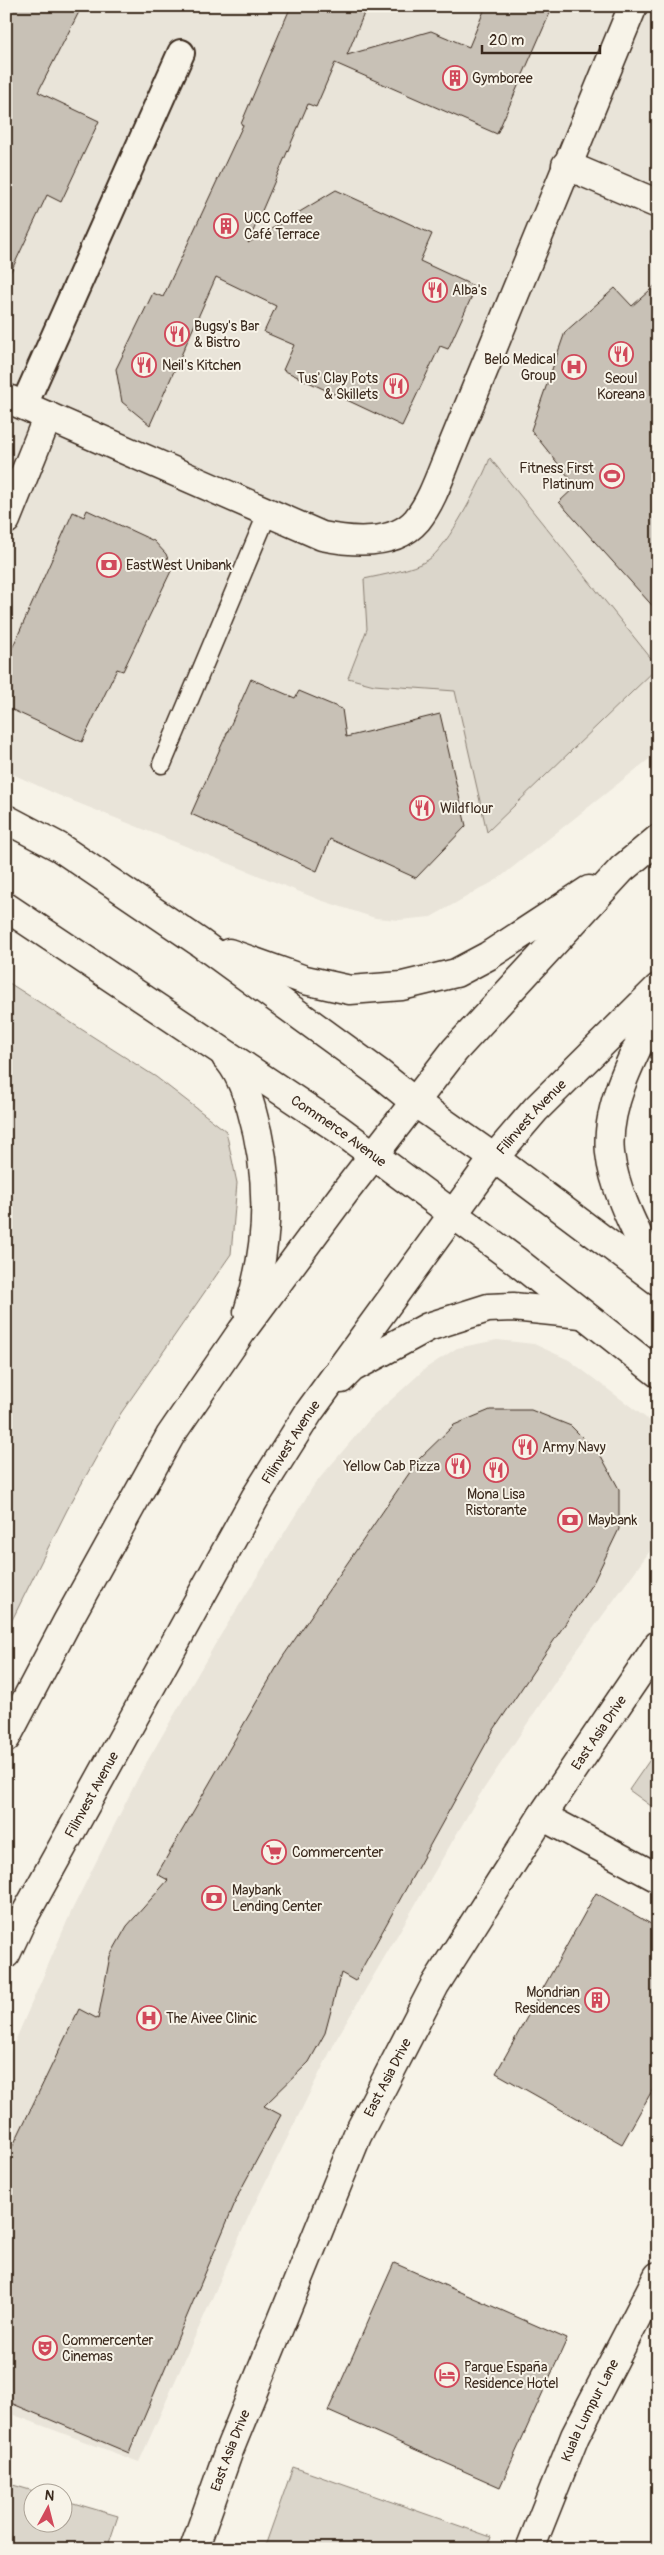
<svg xmlns="http://www.w3.org/2000/svg" width="664" height="2555" font-family="Pangolin,sans-serif">
	<style>
		.built { fill: #e9e4d9 }
		.green { fill: #dbd6cb; stroke: #8b8074 }
		.building { fill: #c8c1b6; stroke: #3b2a1e }
		.lines { fill: none; stroke-linecap: round; stroke-linejoin: round }
		.service-casing { stroke: #3b2a1e; stroke-width: 21 }
		.pedestrian-casing { stroke: #3b2a1e; stroke-width: 30 }
		.minor-casing { stroke: #3b2a1e; stroke-width: 31 }
		.secondary-casing { stroke: #3b2a1e; stroke-width: 31 }
		.service { stroke: #f7f3e8; stroke-width: 18 }
		.pedestrian { stroke: #f7f3e8; stroke-width: 26 }
		.minor { stroke: #f7f3e8; stroke-width: 28 }
		.secondary { stroke: #f7f3e8; stroke-width: 28 }
		.labels { text-anchor: middle; stroke-width: 4; stroke-linejoin: round; paint-order: stroke }
		.poi-label { font-size: 14px; fill: #3b2a1e; stroke: #f7f3e8; text-anchor: start }
		.street-label { font-size: 14px; fill: #3b2a1e; stroke: #f7f3e8 }
	</style>
	<rect width="100%" height="100%" fill="#f7f3e8"/>
	<filter id="ink" filterUnits="userSpaceOnUse"><feTurbulence type="fractalNoise" baseFrequency=".02" numOctaves="2"/><feDisplacementMap in="SourceGraphic" scale="10" xChannelSelector="R" yChannelSelector="G"/><feConvolveMatrix kernelMatrix="1 2 1 2 8 2 1 2 1" color-interpolation-filters="sRGB"/></filter>
	<g filter="url(#ink)">
		<path class="built" d="M6 6H658V752L498 879 431 917 399 920 375 918 320 900 58 795 6 771Z
			M497 1340 534 1344 569 1360 658 1427V1540L567 1664 479 1796 337 2038 251 2211 139 2462 6 2412V2062L72 1910 141 1772 217 1641 314 1485 370 1419 426 1368 457 1348Z"/>
		<path class="green" d="M490 458 658 667 487 832 455 691 374 685 348 678 367 629 364 579C382 575 412 570 428 560 447 548 482 481 490 458Z
			M6 981 156 1077 226 1131 237 1183 231 1254 121 1413 67 1510 6 1632Z
			M658 1748V1811L629 1790Z
			M293 2467 491 2537 487 2549H264Z
			M6 2483 37 2492H32V2522H62L63 2500 118 2516 107 2549H6Z"/>
		<path class="building" d="M6 6H82L38 92 99 121 61 202 47 195 6 282Z
			M291 6H367L347 55 431 31 469 47 486 6H553L497 134 335 63 316 107 308 104 248 243 336 190 432 234 420 261 476 287 448 349 440 346 402 426 283 370 294 345 264 332 276 306 216 277 150 425 122 402 116 369 153 293 163 297 243 125 241 124Z
			M658 283V612L559 502 576 486 531 430 565 332 615 288 632 306Z
			M87 510 154 541 166 554 172 569 123 671 117 669 82 742 6 707V662L73 512 84 517Z
			M251 679 295 698 299 691 342 709 346 737 440 714 466 826 416 878 330 839 317 871 191 814Z
			M490 1410H531L571 1426 601 1456 619 1489V1529L594 1581 493 1731 355 1981 341 1973 325 2033 309 2062 264 2106 281 2115 240 2191 129 2453 6 2401V2160L79 2009 98 2019 110 1956 127 1926 168 1880 157 1874 282 1658 419 1459 454 1425Z
			M596 1893 658 1928V2080L622 2144 496 2073Z
			M394 2263 567 2339 500 2487 328 2411Z"/>
		<g class="lines">
			<defs>
				<path id="service" d="M162 764 268 512"/>
				<path id="pedestrian" d="M24 405 181 53"/>
				<g id="minor">
					<path d="M566 165 658 204"/>
					<path d="M6 398 322 536C351 542 395 546 417 520 433 500 442 470 452 447L633 6"/>
					<path d="M6 520 48 416"/>
					<path d="M542 1816 658 1878"/>
					<path id="s1" d="M194 2549 228 2453 357 2136 435 1985 542 1816 658 1645"/>
					<path id="s2" d="M530 2549 575 2436 658 2276"/>
				</g>
				<g id="secondary">
					<path d="M6 819 59 847 199 942 379 1073 416 1103 494 1158 658 1281"/>
					<path id="s3" d="M6 907 337 1128 515 1260 658 1373"/>
					<path d="M229 953 305 980 350 990 402 986 456 973 488 956 589 890"/>
					<path d="M658 1006C637 1048 605 1104 610 1153 614 1193 641 1240 658 1277"/>
					<path d="M226 1057C239 1070 246 1091 251 1108 271 1176 270 1245 248 1312"/>
					<path d="M341 1379 352 1368 428 1327 488 1308 513 1307 581 1314"/>
					<path d="M6 1738 67 1622 170 1436 242 1331 345 1192 455 1050 622 869 658 839"/>
					<path id="s4" d="M6 1954 21 1922 255 1498 309 1412 494 1158 536 1109 658 988"/>
				</g>
			</defs>
			<use href="#service" class="service-casing"/>
			<use href="#pedestrian" class="pedestrian-casing"/>
			<use href="#minor" class="minor-casing"/>
			<use href="#secondary" class="secondary-casing"/>
			<use href="#service" class="service"/>
			<use href="#pedestrian" class="pedestrian"/>
			<use href="#minor" class="minor"/>
			<use href="#secondary" class="secondary"/>
		</g>
	</g>
	<defs>
		<symbol id="building-ring" viewBox="-11 -11 22 22"><circle r="9.5" fill="#f7f3e8" stroke="#d1495b" stroke-width="1.5"/><path d="M-4-6H4V6H1V3H-1V6H-4ZM-2.5-4.3h1.7v1.8h-1.7ZM.8-4.3h1.7v1.8H.8ZM-2.5-1h1.7V.8h-1.7ZM.8-1h1.7V.8H.8Z" fill="#d1495b"/></symbol>
		<symbol id="restaurant-ring" viewBox="-11 -11 22 22"><circle r="9.5" fill="#f7f3e8" stroke="#d1495b" stroke-width="1.5"/><path d="M-5-6h1v4h1v-4h1v4h1v-4h1v5L-1.5 .5V6h-2V.5L-5-1ZM5-6V6H3V1.5H1.5Q1.5-4 5-6Z" fill="#d1495b"/></symbol>
		<symbol id="hospital-ring" viewBox="-11 -11 22 22"><circle r="9.5" fill="#f7f3e8" stroke="#d1495b" stroke-width="1.5"/><path d="M-5-5h3v3.5h4V-5h3V5h-3V1.5h-4V5h-3Z" fill="#d1495b"/></symbol>
		<symbol id="stadium-ring" viewBox="-11 -11 22 22"><circle r="9.5" fill="#f7f3e8" stroke="#d1495b" stroke-width="1.5"/><path d="M0-5a6.5 5 0 1 0 0 10a6.5 5 0 1 0 0-10ZM-3.5-1.8h7v3.6h-7Z" fill="#d1495b"/></symbol>
		<symbol id="bank-ring" viewBox="-11 -11 22 22"><circle r="9.5" fill="#f7f3e8" stroke="#d1495b" stroke-width="1.5"/><path d="M-6-4H6V4H-6ZM0-2.3a2.3 2.3 0 1 0 0 4.6a2.3 2.3 0 1 0 0-4.6Z" fill="#d1495b"/></symbol>
		<symbol id="supermarket-ring" viewBox="-11 -11 22 22"><circle r="9.5" fill="#f7f3e8" stroke="#d1495b" stroke-width="1.5"/><path d="M-6-5.5h2.5l.6 2H6L4.5 2H-2.5L-4.4-4H-6ZM-1.5 3.2a1.3 1.3 0 1 0 .1 0ZM3 3.2a1.3 1.3 0 1 0 .1 0Z" fill="#d1495b"/></symbol>
		<symbol id="theatre-ring" viewBox="-11 -11 22 22"><circle r="9.5" fill="#f7f3e8" stroke="#d1495b" stroke-width="1.5"/><path d="M-5-5.5Q0-4 5-5.5V0Q5 5 0 6Q-5 5-5 0ZM-3.3-2.5H-1v1.5H-3.3ZM1-2.5H3.3v1.5H1ZM-2.8 1Q0 5.5 2.8 1Z" fill="#d1495b"/></symbol>
		<symbol id="hotel-ring" viewBox="-11 -11 22 22"><circle r="9.5" fill="#f7f3e8" stroke="#d1495b" stroke-width="1.5"/><path d="M-6-4.5h1.5V1H6V5H4.5V3h-9V5H-6ZM-4 0a1.8 1.8 0 1 1 3.6 0ZM.5 0V-2.5h3Q6-2.5 6 0Z" fill="#d1495b"/></symbol>
	</defs>
	<g fill-rule="evenodd">
		<use href="#building-ring" x="441" y="64" width="28" height="28"/>
		<use href="#building-ring" x="212" y="212" width="28" height="28"/>
		<use href="#restaurant-ring" x="421" y="276" width="28" height="28"/>
		<use href="#restaurant-ring" x="163" y="320" width="28" height="28"/>
		<use href="#restaurant-ring" x="607" y="340" width="28" height="28"/>
		<use href="#restaurant-ring" x="130" y="351" width="28" height="28"/>
		<use href="#hospital-ring" x="560" y="353" width="28" height="28"/>
		<use href="#restaurant-ring" x="382" y="372" width="28" height="28"/>
		<use href="#stadium-ring" x="598" y="462" width="28" height="28"/>
		<use href="#bank-ring" x="95" y="551" width="28" height="28"/>
		<use href="#restaurant-ring" x="408" y="794" width="28" height="28"/>
		<use href="#restaurant-ring" x="511" y="1433" width="28" height="28"/>
		<use href="#restaurant-ring" x="444" y="1452" width="28" height="28"/>
		<use href="#restaurant-ring" x="482" y="1456" width="28" height="28"/>
		<use href="#bank-ring" x="556" y="1506" width="28" height="28"/>
		<use href="#supermarket-ring" x="260" y="1838" width="28" height="28"/>
		<use href="#bank-ring" x="200" y="1884" width="28" height="28"/>
		<use href="#building-ring" x="583" y="1986" width="28" height="28"/>
		<use href="#hospital-ring" x="135" y="2004" width="28" height="28"/>
		<use href="#theatre-ring" x="31" y="2334" width="28" height="28"/>
		<use href="#hotel-ring" x="433" y="2361" width="28" height="28"/>
	</g>
	<g class="labels">
		<g class="poi-label">
			<text x="472" y="83">Gymboree</text>
			<text x="244" y="223">UCC Coffee<tspan x="244" dy="16">Café Terrace</tspan></text>
			<text x="452" y="295">Alba's</text>
			<text x="194" y="331">Bugsy's Bar<tspan x="194" dy="16">&amp; Bistro</tspan></text>
			<text x="556" y="364" text-anchor="end">Belo Medical<tspan x="556" dy="16">Group</tspan></text>
			<text x="162" y="370">Neil's Kitchen</text>
			<text x="378" y="383" text-anchor="end">Tus' Clay Pots<tspan x="378" dy="16">&amp; Skillets</tspan></text>
			<text x="621" y="383" text-anchor="middle">Seoul<tspan x="621" dy="16">Koreana</tspan></text>
			<text x="594" y="473" text-anchor="end">Fitness First<tspan x="594" dy="16">Platinum</tspan></text>
			<text x="126" y="570">EastWest Unibank</text>
			<text x="440" y="813">Wildflour</text>
			<text x="542" y="1452">Army Navy</text>
			<text x="440" y="1471" text-anchor="end">Yellow Cab Pizza</text>
			<text x="496" y="1499" text-anchor="middle">Mona Lisa<tspan x="496" dy="16">Ristorante</tspan></text>
			<text x="588" y="1525">Maybank</text>
			<text x="292" y="1857">Commercenter</text>
			<text x="232" y="1895">Maybank<tspan x="232" dy="16">Lending Center</tspan></text>
			<text x="580" y="1997" text-anchor="end">Mondrian<tspan x="580" dy="16">Residences</tspan></text>
			<text x="166" y="2023">The Aivee Clinic</text>
			<text x="62" y="2345">Commercenter<tspan x="62" dy="16">Cinemas</tspan></text>
			<text x="464" y="2372">Parque España<tspan x="464" dy="16">Residence Hotel</tspan></text>
		</g>
		<g class="street-label">
			<text dy="5" stroke="none"><textPath href="#s4" startOffset="991">Filinvest Avenue</textPath></text>
			<text dy="5" stroke="none"><textPath href="#s3" startOffset="401">Commerce Avenue</textPath></text>
			<text dy="5" stroke="none"><textPath href="#s4" startOffset="586">Filinvest Avenue</textPath></text>
			<text dy="5" stroke="none"><textPath href="#s1" startOffset="915">East Asia Drive</textPath></text>
			<text dy="5" stroke="none"><textPath href="#s4" startOffset="181">Filinvest Avenue</textPath></text>
			<text dy="5" stroke="none"><textPath href="#s1" startOffset="510">East Asia Drive</textPath></text>
			<text dy="5" stroke="none"><textPath href="#s2" startOffset="151">Kuala Lumpur Lane</textPath></text>
			<text dy="5" stroke="none"><textPath href="#s1" startOffset="105">East Asia Drive</textPath></text>
		</g>
	</g>
	<rect width="664" height="2555" fill="none" stroke="#f7f3e8" stroke-width="25"/>
	<rect x="12" y="12" width="639" height="2530" fill="none" stroke="#3b2a1e" stroke-width="2" filter="url(#ink)"/>
	<g transform="translate(48 2508) rotate(7)"><circle r="24" fill="#f7f3e8" stroke="#aca397"/>
	<path d="M0-4L9 19L0 12L-9 19Z" fill="#d1495b"/>
	<text y="-8" font-size="14" font-weight="bold" text-anchor="middle" fill="#3b2a1e">N</text>
	</g>
	<path d="M482 45v8h118v-8" fill="none" stroke="#3b2a1e" stroke-width="2.5"/>
	<text x="489" y="45" font-size="15" fill="#3b2a1e" stroke="#f7f3e8" stroke-width="4" paint-order="stroke">20 m</text>
</svg>
